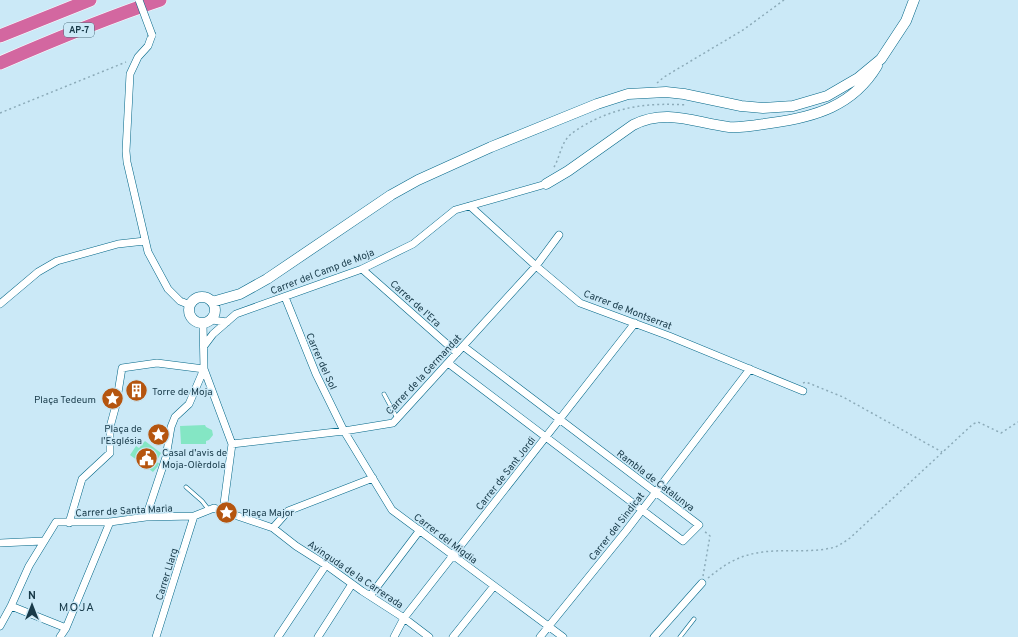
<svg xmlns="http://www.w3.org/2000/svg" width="1018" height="637" font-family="Overpass,sans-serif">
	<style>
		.building { fill: #84e6c4 }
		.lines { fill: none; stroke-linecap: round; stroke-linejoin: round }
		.lane-casing { stroke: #026687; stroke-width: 4.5 }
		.street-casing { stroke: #026687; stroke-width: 8 }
		.secondary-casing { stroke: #026687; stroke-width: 11 }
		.highway-casing { stroke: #fff; stroke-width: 14 }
		.path { stroke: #8cabb9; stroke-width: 1.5; stroke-dasharray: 2 3; stroke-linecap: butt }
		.lane { stroke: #fff; stroke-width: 3.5 }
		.street { stroke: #fff; stroke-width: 7 }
		.secondary { stroke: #fff; stroke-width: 10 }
		.highway { stroke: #d367a0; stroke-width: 13 }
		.street-bridge-casing { stroke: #026687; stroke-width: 8; stroke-linecap: butt }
		.street-bridge { stroke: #fff; stroke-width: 7 }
		.labels { text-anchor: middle; stroke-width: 3; stroke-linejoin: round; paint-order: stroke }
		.shield { fill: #cbe9f7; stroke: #4e6e7d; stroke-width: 1 }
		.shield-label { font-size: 9px; font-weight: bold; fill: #183a49 }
		.street-label { font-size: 10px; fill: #183a49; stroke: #cbe9f7 }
		.poi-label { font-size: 10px; fill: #183a49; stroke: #cbe9f7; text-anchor: start }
		.quarter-label { font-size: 12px; letter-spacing: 1px; fill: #183a49; stroke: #cbe9f7 }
	</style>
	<rect width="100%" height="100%" fill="#cbe9f7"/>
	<path class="building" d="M131.5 392a5.5 5.5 0 1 1 11 0a5.5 5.5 0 1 1-11 0Z
		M205 425 206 427 212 430 213 435 209 440 206 441V444H181L180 426Z
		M145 441 161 453 156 462 159 463 158 466 153 472 130 455 136 446 139 448Z"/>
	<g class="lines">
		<defs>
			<path id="lane" d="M384 394 397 418
				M186 487 202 501 209 510
				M680 637 694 619"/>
			<path id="street" d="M152 35 148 46 138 57 130 74 126 151 127 162 148 252 168 289 180 301 190 305
				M470 206 536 266 580 303 669 336 803 391
				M362 269 457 353
				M285 297 316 374 344 431 392 510 563 637
				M0 304 38 272 57 261 118 244 145 241
				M212 320 227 322
				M203 324 204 369 232 444 223 511
				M204 346 213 334 236 314 362 269 413 244 455 210 546 184
				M448 363 683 541 699 525 463 346
				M232 444 344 431 393 423 536 266 559 235
				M146 517 166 457 171 427 175 417 189 404 204 369
				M69 523 82 479 110 453V427L116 405 122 368 157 363 204 369
				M273 528 288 511 373 478
				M0 543 43 541
				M370 596 420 530
				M11 606 66 628
				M0 626 11 606 29 566 56 522H110L146 517 194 516 214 508 273 528 296 546 326 565 362 591 404 618 429 637
				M60 637 66 628 110 522
				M156 637 194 516
				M278 637 326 565
				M318 637 352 584
				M394 637 404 618 635 323
				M453 637 494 586
				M540 637 626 531 750 369
				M654 637 702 583"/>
			<path id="secondary" d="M546 184 568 171 633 125C667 108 695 123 729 127 743 128 757 125 771 123 815 117 853 106 877 66
				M189 310a13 13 0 1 1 26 0a13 13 0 1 1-26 0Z
				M212 302 240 294 267 279 391 195 418 180 491 147 597 104 628 94 666 92 684 94 741 106 763 108 793 106 827 96 858 78 881 59 906 21 914 0"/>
			<path id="highway" d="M0 36 90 0
				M0 63C53 40 106 18 160 0"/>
		</defs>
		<use href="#lane" class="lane-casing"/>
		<use href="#street" class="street-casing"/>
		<use href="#secondary" class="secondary-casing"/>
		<use href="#highway" class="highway-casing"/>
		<path class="path" d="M657 83 664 77 743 30 784 0
			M0 113 126 62
			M554 167C560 157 561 143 570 135 577 129 586 124 594 120 626 105 652 103 687 105
			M803 383 806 382 843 397 942 452
			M703 576 710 536 704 531
			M708 578C720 568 733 559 748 555 775 547 804 554 831 548 838 547 844 542 850 538L973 424 978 422 1001 433 1018 422"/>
		<use href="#lane" class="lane"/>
		<use href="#street" class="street"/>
		<use href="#secondary" class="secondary"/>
		<use href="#highway" class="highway"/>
		<defs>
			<path id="street-bridge" d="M139 0 152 35"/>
		</defs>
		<use href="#street-bridge" class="street-bridge-casing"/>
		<use href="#street-bridge" class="street-bridge"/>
	</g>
	<defs>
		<symbol id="building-disc" viewBox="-11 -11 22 22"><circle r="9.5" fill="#b5550f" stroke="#cbe9f7"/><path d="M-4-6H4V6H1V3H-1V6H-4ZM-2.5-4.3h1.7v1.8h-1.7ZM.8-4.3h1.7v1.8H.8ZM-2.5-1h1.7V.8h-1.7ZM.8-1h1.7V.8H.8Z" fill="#fff"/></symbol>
		<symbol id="sight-disc" viewBox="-11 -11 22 22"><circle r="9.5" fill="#b5550f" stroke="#cbe9f7"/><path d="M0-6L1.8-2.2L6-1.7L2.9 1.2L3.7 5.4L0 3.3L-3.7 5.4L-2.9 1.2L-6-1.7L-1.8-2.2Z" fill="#fff"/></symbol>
		<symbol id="civic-disc" viewBox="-11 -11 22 22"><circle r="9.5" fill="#b5550f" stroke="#cbe9f7"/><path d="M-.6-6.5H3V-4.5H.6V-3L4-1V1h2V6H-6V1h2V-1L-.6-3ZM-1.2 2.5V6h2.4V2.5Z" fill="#fff"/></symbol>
	</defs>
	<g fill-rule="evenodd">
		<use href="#building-disc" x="124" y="378" width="25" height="25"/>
		<use href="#sight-disc" x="100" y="386" width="25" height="25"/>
		<use href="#sight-disc" x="146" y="422" width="25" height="25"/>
		<use href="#civic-disc" x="134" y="446" width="25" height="25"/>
		<use href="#sight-disc" x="214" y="500" width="25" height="25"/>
	</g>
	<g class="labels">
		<rect class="shield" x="64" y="23" width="30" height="14" rx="3"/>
		<g class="shield-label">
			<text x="79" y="33">AP-7</text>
		</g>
		<g class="street-label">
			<text transform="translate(322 271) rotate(-21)" y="4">Carrer del Camp de Moja</text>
			<text transform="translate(416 303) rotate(42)" y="4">Carrer de l'Era</text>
			<text transform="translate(628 309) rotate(21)" y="4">Carrer de Montserrat</text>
			<text transform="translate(322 361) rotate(66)" y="4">Carrer del Sol</text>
			<text transform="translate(423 374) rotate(-47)" y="4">Carrer de la Germandat</text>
			<text transform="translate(505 473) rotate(-52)" y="4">Carrer de Sant Jordi</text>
			<text transform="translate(656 480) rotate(37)" y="4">Rambla de Catalunya</text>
			<text transform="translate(124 510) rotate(-3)" y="4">Carrer de Santa Maria</text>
			<text transform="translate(616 526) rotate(-52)" y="4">Carrer del Sindicat</text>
			<text transform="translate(446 538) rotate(37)" y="4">Carrer del Migdia</text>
			<text transform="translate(166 574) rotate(-73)" y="4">Carrer Llarg</text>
			<text transform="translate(356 574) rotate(34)" y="4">Avinguda de la Carrerada</text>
		</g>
		<g class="poi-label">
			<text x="152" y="395">Torre de Moja</text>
			<text x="96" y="403" text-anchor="end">Plaça Tedeum</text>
			<text x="142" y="432" text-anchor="end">Plaça de<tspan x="142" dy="12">l'Església</tspan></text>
			<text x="162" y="456">Casal d'avis de<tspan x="162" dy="12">Moja-Olèrdola</tspan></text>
			<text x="242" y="516">Plaça Major</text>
		</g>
		<g class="quarter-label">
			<text x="77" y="611">MOJA</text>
		</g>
	</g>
	<g transform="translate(32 605)" stroke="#cbe9f7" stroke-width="3" paint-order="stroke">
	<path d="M0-3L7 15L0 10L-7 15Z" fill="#183a49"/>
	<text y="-6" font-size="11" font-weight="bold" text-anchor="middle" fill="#183a49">N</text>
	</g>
</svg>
